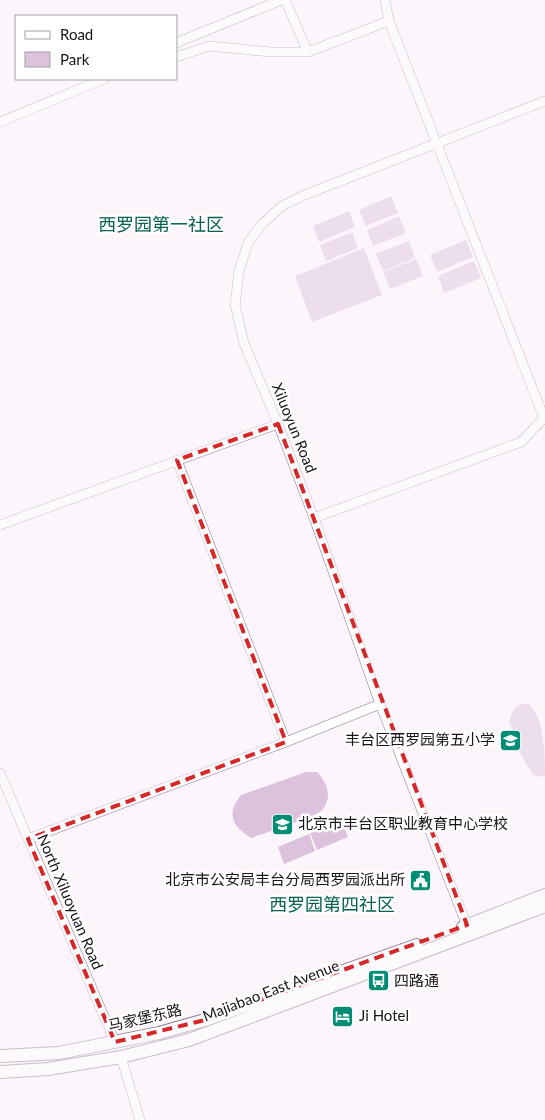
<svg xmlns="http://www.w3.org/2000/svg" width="545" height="1120" font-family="Lato,'Noto Sans SC',sans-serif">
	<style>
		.green { fill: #dcc2dc }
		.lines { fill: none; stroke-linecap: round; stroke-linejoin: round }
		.minor-casing { stroke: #8d768e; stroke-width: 10 }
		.secondary-casing { stroke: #8d768e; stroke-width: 14 }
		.minor { stroke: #fff; stroke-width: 9 }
		.secondary { stroke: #fff; stroke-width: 12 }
		.marked { fill: none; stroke: #d62828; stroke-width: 4; stroke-dasharray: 10 6; stroke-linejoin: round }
		.labels { text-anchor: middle; stroke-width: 5; stroke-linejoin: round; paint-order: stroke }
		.street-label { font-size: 15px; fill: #1a111a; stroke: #fff }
		.poi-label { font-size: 15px; fill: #1a111a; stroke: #fff; text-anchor: start }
		.quarter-label { font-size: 18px; fill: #096150; stroke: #fff }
	</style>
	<rect width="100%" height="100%" fill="#fcf6fc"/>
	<path class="green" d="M391 196 398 213 366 226 359 210Z
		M349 211 355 227 319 242 313 226Z
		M399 216 406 233 373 246 367 230Z
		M352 232 358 248 326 261 320 245Z
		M466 240 473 257 437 272 430 255Z
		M409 241 415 258 383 271 376 254Z
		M364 248 382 295 312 322 295 276Z
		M416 259 423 276 390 289 383 272Z
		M474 261 481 278 444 293 438 276Z
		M527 703C545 715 545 755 545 776L543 777 533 775 521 755 509 721 512 713 517 706Z
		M306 772H317C328 783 333 799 321 811 316 816 262 834 251 838 232 826 226 814 241 795Z
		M341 820 348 837 317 850 310 833Z
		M309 834 315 851 284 864 278 847Z"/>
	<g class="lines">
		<defs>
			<path id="minor" d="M285 0 308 52
				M385 0 389 21 544 418
				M176 43 281 0
				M176 57 209 46 271 52H308L389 21
				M0 122 104 79
				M177 460 286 742
				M314 518 521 442 545 417
				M0 525 278 424
				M0 773 115 1042
				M28 839 286 742 380 704
				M469 931 380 704 314 518 278 424 244 343 235 305 239 271 248 243 261 225 282 206 302 196 545 101
				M121 1057 140 1120"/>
			<path id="secondary" d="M463 927 545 895
				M0 1056 59 1053 159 1033 205 1020 417 945
				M0 1072 48 1069 84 1063 121 1057 189 1040 545 906"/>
		</defs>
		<use href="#minor" class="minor-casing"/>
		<use href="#secondary" class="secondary-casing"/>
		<use href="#minor" class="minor"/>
		<use href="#secondary" class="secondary"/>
	</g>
	<path d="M0 0H545V1120H0ZM278 424 467 925 205 1020 115 1042 28 839 286 742 177 460Z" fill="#fcf6fc" fill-opacity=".55" fill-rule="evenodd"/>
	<path class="marked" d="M278 424 467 925 205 1020 115 1042 28 839 286 742 177 460Z"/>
	<defs>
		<symbol id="school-square" viewBox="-11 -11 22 22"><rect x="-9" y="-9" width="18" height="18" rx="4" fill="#008d76" stroke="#fff"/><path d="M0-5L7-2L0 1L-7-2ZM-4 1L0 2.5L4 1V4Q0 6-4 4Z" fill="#fff"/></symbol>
		<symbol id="civic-square" viewBox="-11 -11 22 22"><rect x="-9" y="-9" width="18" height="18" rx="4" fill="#008d76" stroke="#fff"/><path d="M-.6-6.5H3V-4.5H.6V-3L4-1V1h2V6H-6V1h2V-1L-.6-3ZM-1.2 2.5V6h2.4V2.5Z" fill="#fff"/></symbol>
		<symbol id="bus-square" viewBox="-11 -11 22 22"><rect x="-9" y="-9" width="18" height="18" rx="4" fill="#008d76" stroke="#fff"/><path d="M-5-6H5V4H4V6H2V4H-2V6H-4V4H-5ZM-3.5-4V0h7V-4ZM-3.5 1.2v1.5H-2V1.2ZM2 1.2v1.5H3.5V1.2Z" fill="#fff"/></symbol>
		<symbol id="hotel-square" viewBox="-11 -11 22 22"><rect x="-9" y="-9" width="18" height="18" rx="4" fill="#008d76" stroke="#fff"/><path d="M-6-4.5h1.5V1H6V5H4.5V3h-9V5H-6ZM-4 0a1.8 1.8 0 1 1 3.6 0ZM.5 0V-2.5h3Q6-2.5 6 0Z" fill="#fff"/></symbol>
	</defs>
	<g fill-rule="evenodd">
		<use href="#school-square" x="498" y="728" width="25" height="25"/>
		<use href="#school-square" x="270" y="812" width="25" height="25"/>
		<use href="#civic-square" x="408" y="868" width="25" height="25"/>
		<use href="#bus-square" x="366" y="968" width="25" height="25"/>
		<use href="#hotel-square" x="330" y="1004" width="25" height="25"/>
	</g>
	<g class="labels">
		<g class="street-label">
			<text transform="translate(294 428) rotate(68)" y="5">Xiluoyun Road</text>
			<text transform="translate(70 902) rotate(67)" y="5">North Xiluoyuan Road</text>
			<text transform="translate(271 991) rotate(-21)" y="5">Majiabao East Avenue</text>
			<text transform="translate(145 1018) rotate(-13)" y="5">马家堡东路</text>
		</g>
		<g class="poi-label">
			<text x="495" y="745" text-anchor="end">丰台区西罗园第五小学</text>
			<text x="298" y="829">北京市丰台区职业教育中心学校</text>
			<text x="405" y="885" text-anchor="end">北京市公安局丰台分局西罗园派出所</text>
			<text x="394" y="986">四路通</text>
			<text x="359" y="1021">Ji Hotel</text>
		</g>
		<g class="quarter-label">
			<text x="161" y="231">西罗园第一社区</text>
			<text x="332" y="911">西罗园第四社区</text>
		</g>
	</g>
	<rect x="15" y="15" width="162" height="65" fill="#ffffff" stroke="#a3a0a3"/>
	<rect x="25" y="31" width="25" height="8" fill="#ffffff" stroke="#a3a0a3"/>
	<text x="60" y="40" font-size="15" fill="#1a111a">Road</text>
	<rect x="25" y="52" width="25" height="15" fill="#dcc2dc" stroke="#a3a0a3"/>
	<text x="60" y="65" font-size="15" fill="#1a111a">Park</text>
</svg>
